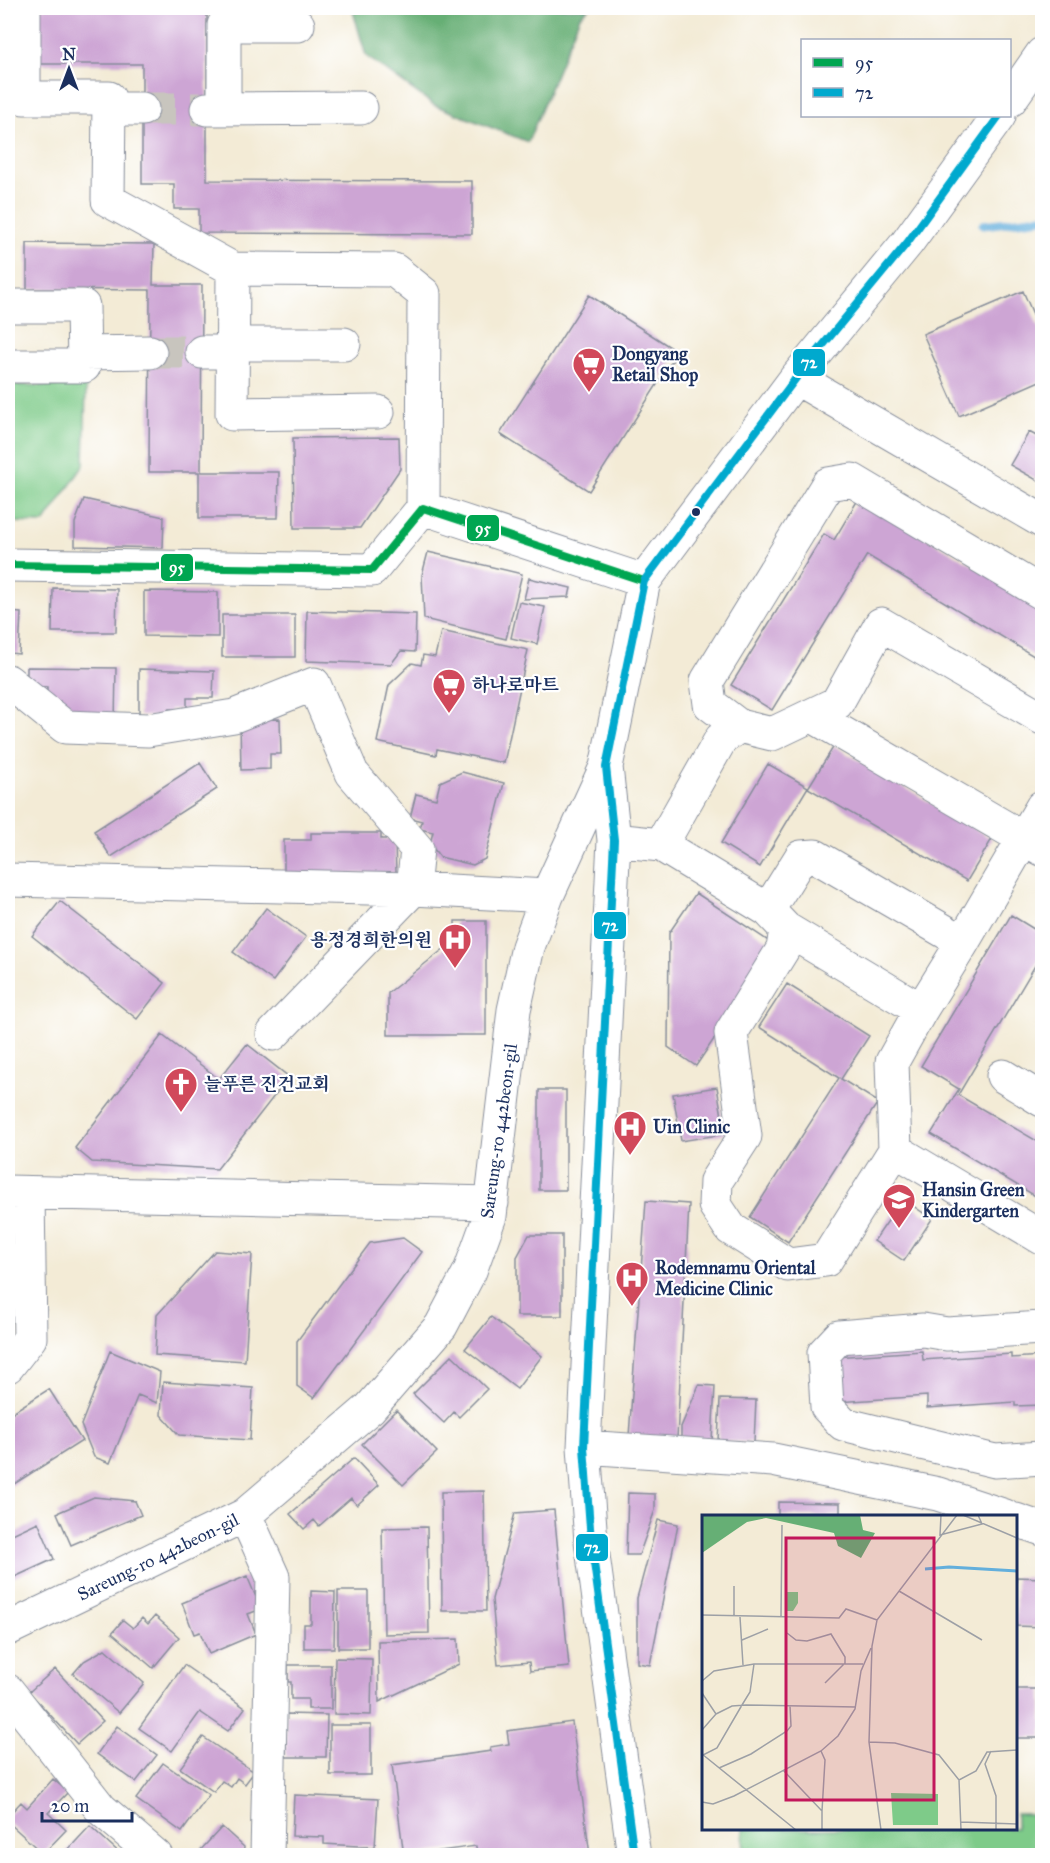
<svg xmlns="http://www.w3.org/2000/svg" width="1050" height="1863" font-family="'IM FELL Great Primer','Noto Serif KR',serif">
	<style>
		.green { fill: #7ecb89; stroke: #4c7d74; stroke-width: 1.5 }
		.forest { fill: #66af75; stroke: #406f6a; stroke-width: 1.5 }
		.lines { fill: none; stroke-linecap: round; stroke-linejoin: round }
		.stream { stroke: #63afdc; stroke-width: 9 }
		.building { fill: #cda5d4 }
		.minor-tunnel { stroke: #c8c5be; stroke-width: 33; stroke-dasharray: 33 16; stroke-linecap: butt }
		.minor-casing { stroke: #878d9a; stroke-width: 35 }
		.minor { stroke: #fff; stroke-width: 33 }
		.bus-1-casing { stroke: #fff; stroke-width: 12 }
		.bus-2-casing { stroke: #fff; stroke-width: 12 }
		.bus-1 { stroke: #00a651; stroke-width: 8 }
		.bus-2 { stroke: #00a9ce; stroke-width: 8 }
		.bus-dot { fill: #1b2f5e; stroke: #fff; stroke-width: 2 }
		.labels { text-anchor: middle; stroke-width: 4.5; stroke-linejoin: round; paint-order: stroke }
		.poi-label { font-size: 18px; font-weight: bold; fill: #1b2f5e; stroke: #fff; text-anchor: start }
		.street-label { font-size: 18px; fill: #1b2f5e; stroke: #fff }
		.inset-river { fill: none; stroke: #63afdc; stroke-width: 3 }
		.inset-road { fill: none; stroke: #9da0a6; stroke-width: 1.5 }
		.view { fill: #c2185b; fill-opacity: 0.15; stroke: #c2185b; stroke-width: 3 }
		.inset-edge { fill: none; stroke: #1b2f5e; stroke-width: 3 }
		.line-badge { stroke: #fff; stroke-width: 2 }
		.badge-label { font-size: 16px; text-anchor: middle; font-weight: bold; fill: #fff }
	</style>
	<rect width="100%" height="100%" fill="#fff"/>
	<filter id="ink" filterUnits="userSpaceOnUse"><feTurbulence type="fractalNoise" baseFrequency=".0167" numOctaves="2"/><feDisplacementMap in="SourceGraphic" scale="12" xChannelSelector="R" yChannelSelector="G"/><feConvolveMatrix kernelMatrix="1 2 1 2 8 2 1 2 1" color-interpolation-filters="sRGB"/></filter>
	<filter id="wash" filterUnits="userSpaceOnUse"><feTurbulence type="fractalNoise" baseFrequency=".008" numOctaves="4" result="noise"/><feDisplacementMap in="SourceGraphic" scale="24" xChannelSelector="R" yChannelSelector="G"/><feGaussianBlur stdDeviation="1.35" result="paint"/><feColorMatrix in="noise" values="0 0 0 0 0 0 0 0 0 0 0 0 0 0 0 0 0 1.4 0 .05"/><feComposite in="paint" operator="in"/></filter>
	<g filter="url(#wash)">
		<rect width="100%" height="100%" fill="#f3ebd6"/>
		<path class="green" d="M8 385 86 386 84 465 44 523 8 522Z
			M1016 1814H1042V1855H744L743 1829 1016 1828Z"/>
		<path class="forest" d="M352 8H589L580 16 528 142 434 105 366 56Z"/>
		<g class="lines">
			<path class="stream" d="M983 225 1042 218"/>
		</g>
		<g id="blocks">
			<path class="building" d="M38 8H207V180L472 181V234L199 233V209H174V184H142V64H38Z
				M27 243 154 244 153 285H202L201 472H279L278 518H199V472H149L150 290 27 289Z
				M1023 291 1042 335V380L959 416 923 334Z
				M589 295 678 352 589 491 500 434Z
				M1029 432 1042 439V483L1010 465Z
				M399 437 400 469 360 528H294L293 438Z
				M859 498 1042 606V661L867 555 772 710 731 685 824 534 834 540Z
				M84 499 164 517 163 548 75 546V523Z
				M428 552 522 574 506 639 424 619 422 575Z
				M529 578 571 588 569 597 524 599Z
				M53 588 117 589 116 632H52Z
				M144 591 218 592V637L144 636Z
				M519 602 545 607 537 644 511 638Z
				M307 611 416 614 415 652 401 651 391 664 306 661Z
				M8 612 21 613 19 654 10 653 9 664H8Z
				M222 615H295V657H222Z
				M441 631 528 650 504 763 437 749 436 755 377 742 389 685 412 663 421 665 423 655 435 657Z
				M27 667 116 668 115 723 60 717V701H47V687L27 686Z
				M139 669 214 671 213 698H187V710L170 709V717L139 716Z
				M280 719 281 754H270V769L241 770 240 720Z
				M834 746 992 839 967 881 808 788Z
				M200 763 217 789 111 857 94 831Z
				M768 764 808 787 760 867 721 843Z
				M462 772 504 783 485 859 473 865 440 857 430 844 433 832 420 829 422 821 410 818 416 794 436 799 440 782Z
				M311 833H381V839H395L396 873 284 875V840H311Z
				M696 893 776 946 696 1066 668 1047 669 933Z
				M60 901 165 983 137 1019 32 936Z
				M266 908 306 937 273 981 233 952Z
				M1011 915 1042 934V954L958 1095 1042 1144V1200L931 1134 959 1089 921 1066Z
				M455 921H486V1035H388V993L455 940Z
				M787 984 869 1036 841 1079 878 1102 788 1242 750 1217 839 1078 759 1027Z
				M162 1035 219 1079 247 1044 289 1077 217 1169 92 1162 75 1148Z
				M717 1087 725 1134 681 1141 673 1094Z
				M539 1090H566V1190H539Z
				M903 1199 932 1219 904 1261 874 1241Z
				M646 1201 689 1204 677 1439 629 1436Z
				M529 1235H562V1316H517V1257Z
				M403 1238 422 1252 314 1398 297 1386V1341L370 1243Z
				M215 1251 252 1254 245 1361 155 1355 157 1315Z
				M491 1317 542 1356 517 1389 465 1349Z
				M110 1351 160 1372 157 1403 138 1395 110 1463 94 1457 81 1425Z
				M922 1351 923 1360 1011 1354V1358L1042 1356V1405L1015 1406V1402L927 1408V1396L837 1402 834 1357Z
				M452 1355 487 1389 459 1417 454 1412 444 1423 413 1394Z
				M163 1382 253 1388 250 1440 179 1435 161 1415Z
				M699 1385 715 1386 712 1441 681 1440V1427Z
				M49 1389 82 1441 11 1486 8 1481V1415Z
				M720 1399 756 1400 754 1442 718 1441Z
				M396 1410 437 1452 403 1485 362 1444Z
				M354 1458 379 1485 357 1505 351 1498 319 1526 314 1520 304 1529 290 1514Z
				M484 1491 486 1611H442L441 1492Z
				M628 1493 655 1494V1510L639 1555H626Z
				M94 1497 135 1501 141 1515 71 1545 57 1513Z
				M778 1502 840 1503V1516H778Z
				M554 1510 569 1667 530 1671 529 1662 498 1665 492 1599 515 1513Z
				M658 1520 678 1524 650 1665 637 1663V1598Z
				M38 1522 54 1559 8 1580V1536Z
				M427 1527 429 1633 384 1634 382 1528Z
				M247 1576 261 1609 248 1614 256 1634 209 1654 200 1632 194 1634 182 1603Z
				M1016 1577 1042 1578V1627L1016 1626Z
				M311 1591 335 1592 334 1648H304V1624H311Z
				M338 1591H368V1648H338Z
				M155 1616 179 1637 153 1668 112 1633 123 1620 133 1628 142 1618 148 1624Z
				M458 1639 459 1664 379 1702 378 1641Z
				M105 1649 144 1683 119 1713 73 1674 84 1661Z
				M335 1658 372 1659 371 1715 334 1714Z
				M184 1665 245 1708 228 1731 200 1712 172 1751 139 1728Z
				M288 1665H331V1709H308V1699H291V1682H288Z
				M55 1669 103 1721 77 1744 29 1692Z
				M1016 1689H1042V1738H1016Z
				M286 1714 327 1715 326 1757H286Z
				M572 1722 590 1855 477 1856 476 1846 404 1856 392 1765 491 1751 490 1747 509 1744 507 1731Z
				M330 1725H371V1775H330Z
				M117 1726 157 1755 136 1782 97 1754Z
				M203 1737 254 1772 245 1784 237 1778 231 1787 222 1781 214 1792 180 1768Z
				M163 1763 209 1795 182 1832 136 1799Z
				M53 1779 68 1792 48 1813 66 1830 43 1854 8 1822V1816L21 1802 27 1808Z
				M294 1795 378 1799 375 1847 324 1844V1837L292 1836Z
				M90 1826 123 1856H66L64 1854Z
				M222 1827 244 1847 243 1856H195Z"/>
		</g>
	</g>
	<g filter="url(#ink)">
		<use href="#blocks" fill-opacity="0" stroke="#878d9a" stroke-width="1.5"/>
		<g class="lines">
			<path class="minor-tunnel" d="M142 109H207
				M150 352H202"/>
			<defs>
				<path id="minor" d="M24 8V98H109L108 200 233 269 394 270 424 294 423 508
					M1010 100 1042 54
					M109 109H142
					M207 109 361 108
					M224 109V25H298
					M233 269 232 414 378 412
					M8 306H83L84 366H8
					M233 344H344
					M202 352H232
					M84 353 150 352
					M796 378 1042 521
					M8 565 372 570 423 508 644 581
					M8 681 65 727 148 730 234 716 314 684 352 773 417 849 413 889 273 1034
					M813 716 1042 849
					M739 726 710 704 707 681 828 484 852 480 1042 593
					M614 840 661 845 768 910 786 929 921 1010 963 942 815 856 801 857 768 910
					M661 845 721 739 739 726 772 734 837 703 881 624 1042 718
					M8 880 413 889 547 896
					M786 929 783 949 731 1033 745 1136 716 1181 715 1205 731 1229 788 1265 826 1260 895 1150 1042 1238
					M963 942 1042 807
					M1003 1076 1042 1100
					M895 1150 892 1062 921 1010
					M8 1192 492 1203
					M1042 1328 947 1334 923 1330 839 1337 824 1353 827 1407 843 1424 995 1461 1042 1458
					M8 1366 30 1338 28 1193
					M584 1447 773 1460 938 1494 1005 1516
					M245 1515 273 1577 267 1856
					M1016 1520 1042 1529
					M8 1629 245 1515 370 1408 441 1326 470 1271 490 1216 514 1010 528 947 547 896 606 767
					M8 1691 101 1809 156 1856
					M634 1856 591 1541 584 1447 614 840 606 767 644 581 796 378 907 243 999 116"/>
			</defs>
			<use href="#minor" class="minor-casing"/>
			<use href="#minor" class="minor"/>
			<defs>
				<path id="bus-1" d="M8 565 372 570 423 508 644 581"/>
				<path id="bus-2" d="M634 1856 591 1541 584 1447 614 840 606 767 644 581 796 378 907 243 999 116"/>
			</defs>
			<use href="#bus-1" class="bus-1-casing"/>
			<use href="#bus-2" class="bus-2-casing"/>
			<use href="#bus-1" class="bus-1"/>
			<use href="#bus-2" class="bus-2"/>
		</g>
	</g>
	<defs>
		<symbol id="supermarket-pin" viewBox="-11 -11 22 30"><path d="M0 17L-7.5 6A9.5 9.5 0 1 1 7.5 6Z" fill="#d1495b" stroke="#fff"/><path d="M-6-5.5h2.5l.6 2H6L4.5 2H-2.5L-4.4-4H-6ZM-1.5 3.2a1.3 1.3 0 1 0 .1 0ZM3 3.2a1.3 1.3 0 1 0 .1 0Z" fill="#fff"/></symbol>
		<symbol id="hospital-pin" viewBox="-11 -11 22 30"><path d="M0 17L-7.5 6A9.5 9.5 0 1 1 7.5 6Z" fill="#d1495b" stroke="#fff"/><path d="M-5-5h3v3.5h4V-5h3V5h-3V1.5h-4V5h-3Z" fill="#fff"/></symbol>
		<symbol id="church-pin" viewBox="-11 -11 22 30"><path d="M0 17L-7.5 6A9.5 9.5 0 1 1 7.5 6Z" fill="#d1495b" stroke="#fff"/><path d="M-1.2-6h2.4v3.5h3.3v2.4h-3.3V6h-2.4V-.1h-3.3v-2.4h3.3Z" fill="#fff"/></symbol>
		<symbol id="school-pin" viewBox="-11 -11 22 30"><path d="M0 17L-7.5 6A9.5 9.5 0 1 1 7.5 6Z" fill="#d1495b" stroke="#fff"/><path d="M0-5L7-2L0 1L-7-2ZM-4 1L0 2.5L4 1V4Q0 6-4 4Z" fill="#fff"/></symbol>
	</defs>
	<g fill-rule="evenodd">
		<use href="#supermarket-pin" x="570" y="345" width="38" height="52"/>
		<use href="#supermarket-pin" x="430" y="666" width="38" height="52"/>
		<use href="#hospital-pin" x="436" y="921" width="38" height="52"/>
		<use href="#church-pin" x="162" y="1065" width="38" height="52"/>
		<use href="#hospital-pin" x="611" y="1108" width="38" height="52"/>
		<use href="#school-pin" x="880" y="1181" width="38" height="52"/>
		<use href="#hospital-pin" x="613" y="1259" width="38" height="52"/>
	</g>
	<circle class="bus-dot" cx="696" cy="512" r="5"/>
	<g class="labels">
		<g class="poi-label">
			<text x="612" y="360">Dongyang<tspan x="612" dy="21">Retail Shop</tspan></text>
			<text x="472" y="691">하나로마트</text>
			<text x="432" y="946" text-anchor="end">용정경희한의원</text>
			<text x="204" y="1090">늘푸른 진건교회</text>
			<text x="653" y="1133">Uin Clinic</text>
			<text x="922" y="1196">Hansin Green<tspan x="922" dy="21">Kindergarten</tspan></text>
			<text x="655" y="1274">Rodemnamu Oriental<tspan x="655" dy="21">Medicine Clinic</tspan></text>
		</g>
		<g class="street-label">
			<text transform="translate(499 1131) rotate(-82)" y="6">Sareung-ro 442beon-gil</text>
			<text transform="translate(158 1557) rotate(-26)" y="6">Sareung-ro 442beon-gil</text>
		</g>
	</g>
	<g transform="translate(702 1515)">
		<rect width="315" height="315" fill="#f3ebd6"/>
		<path d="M84 77H96V88L91 96H83ZM189 278 236 279V310H191Z" fill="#7ecb89"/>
		<path d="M0 0H158L161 15 173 18 159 43 136 31 132 18 64 3 45 7 0 38Z" fill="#66af75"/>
		<path class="inset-river" d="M223 54 247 52 315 56"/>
		<path class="inset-road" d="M239 0 238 20 280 9 276 0M261 0 315 23M197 76 280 125M0 100 137 103 144 94 175 105M32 101V71M38 102 41 150M79 102 80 10M85 118 94 125 105 126 129 119 143 142V148L123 168M40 125 66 114M0 166 12 156 52 149H161M0 178 14 199 0 215M14 199 30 191 44 190 154 192M167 227 193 228 237 240 257 265 274 256 285 237 315 235M119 236 123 245 120 296M289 236 283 249 294 281V315M0 239 94 315M1 240 15 233 40 190 48 177 52 149M17 253 49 239 85 216 89 211 88 191M81 255 120 296V315M257 265 259 315M0 287 11 289 32 281 119 236 136 221 153 194 159 156 169 133M259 307 315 309M179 315 167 227 170 131 175 105 255 0"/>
		<path class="view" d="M84 23H232V285H84Z"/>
		<rect width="315" height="315" class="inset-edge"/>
	</g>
	<g class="line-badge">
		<rect x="792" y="348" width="34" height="29" rx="6" fill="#00a9ce"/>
		<rect x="466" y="514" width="34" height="28" rx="6" fill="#00a651"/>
		<rect x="160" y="553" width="34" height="29" rx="6" fill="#00a651"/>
		<rect x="593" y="911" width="34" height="29" rx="6" fill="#00a9ce"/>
		<rect x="575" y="1533" width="34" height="29" rx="6" fill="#00a9ce"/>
	</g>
	<g class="badge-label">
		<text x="809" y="368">72</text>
		<text x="483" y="534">95</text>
		<text x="177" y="573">95</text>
		<text x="610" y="931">72</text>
		<text x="592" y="1553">72</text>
	</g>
	<rect width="1050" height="1863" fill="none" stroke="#fff" stroke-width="30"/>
	<rect x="801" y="39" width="210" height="78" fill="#ffffff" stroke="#a4acbf" stroke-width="1.5"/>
	<rect x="813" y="58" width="30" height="9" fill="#00a651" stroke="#a4acbf" stroke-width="1.5"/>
	<text x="855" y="69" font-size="18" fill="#1b2f5e">95</text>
	<rect x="813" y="88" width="30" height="9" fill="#00a9ce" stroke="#a4acbf" stroke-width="1.5"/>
	<text x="855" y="99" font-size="18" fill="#1b2f5e">72</text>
	<g transform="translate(69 69)" stroke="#ffffff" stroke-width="4.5" paint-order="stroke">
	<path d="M0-4.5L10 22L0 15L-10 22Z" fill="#1b2f5e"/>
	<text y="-9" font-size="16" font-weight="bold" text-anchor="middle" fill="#1b2f5e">N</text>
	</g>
	<path d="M42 1812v9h90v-9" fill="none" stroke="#1b2f5e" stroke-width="3"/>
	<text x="51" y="1812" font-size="18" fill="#1b2f5e" stroke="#ffffff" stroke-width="4.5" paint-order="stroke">20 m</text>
</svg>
